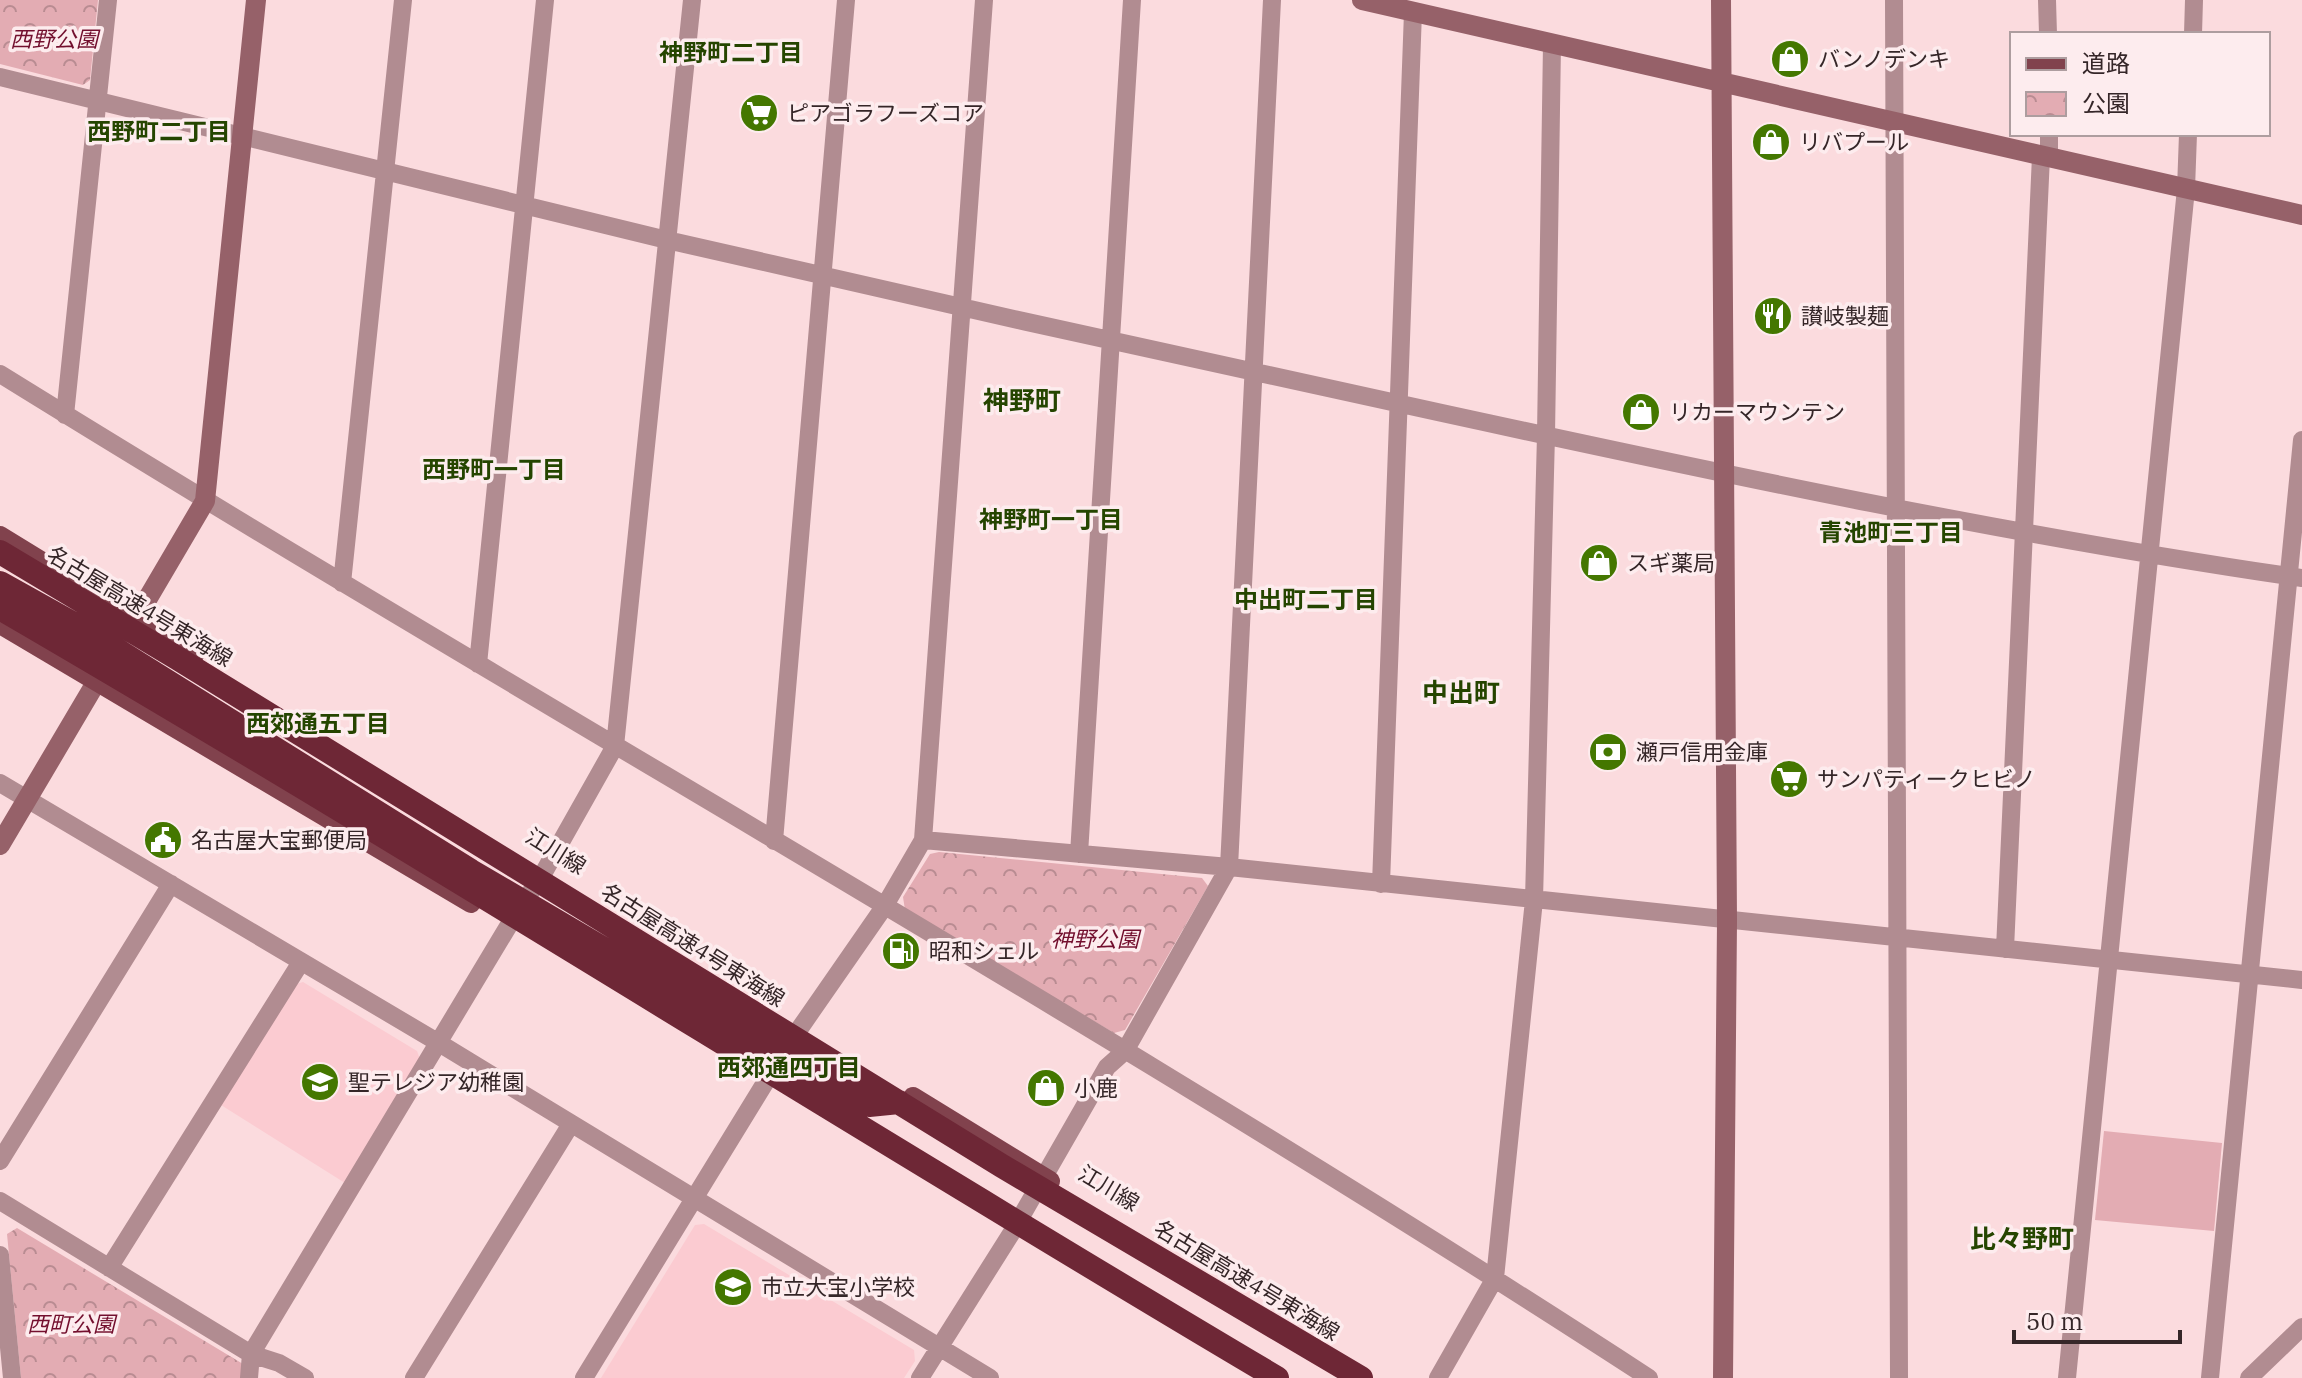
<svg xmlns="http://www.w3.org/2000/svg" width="2302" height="1378" font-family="'IBM Plex Serif','Noto Sans JP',serif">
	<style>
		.built { fill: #fbcbd1 }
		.green { fill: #e3acb3 }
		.park { fill: url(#park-crowns) }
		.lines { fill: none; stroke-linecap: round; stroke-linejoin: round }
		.street { stroke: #b18c91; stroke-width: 18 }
		.secondary { stroke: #966169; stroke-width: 20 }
		.primary { stroke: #81424d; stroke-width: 20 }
		.highway-bridge { stroke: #6e2736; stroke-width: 24 }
		.labels { text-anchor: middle; stroke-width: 7; stroke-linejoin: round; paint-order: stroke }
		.park-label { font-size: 22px; font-style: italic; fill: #730f2e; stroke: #fdecee }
		.poi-label { font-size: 22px; fill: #352628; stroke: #fdecee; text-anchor: start }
		.street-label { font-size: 22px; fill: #352628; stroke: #fdecee }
		.neighbourhood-label { font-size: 24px; font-weight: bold; fill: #254500; stroke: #fdecee }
		.quarter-label { font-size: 26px; font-weight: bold; fill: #254500; stroke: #fdecee }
	</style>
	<defs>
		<pattern id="park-crowns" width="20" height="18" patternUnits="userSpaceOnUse" patternTransform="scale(2)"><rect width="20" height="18" fill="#e3acb3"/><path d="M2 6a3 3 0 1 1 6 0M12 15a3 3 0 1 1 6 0" fill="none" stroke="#b98c92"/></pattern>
	</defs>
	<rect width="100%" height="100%" fill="#fbdbde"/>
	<path class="built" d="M303 982 417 1051 420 1059 345 1183 221 1105 296 984Z
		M704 1224 914 1350 915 1361 904 1378H601L695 1225Z"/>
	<path class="green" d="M2104 1131 2222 1143 2214 1231 2095 1220Z"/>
	<path class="park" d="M0 0H98L90 80 83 85 0 64Z
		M939 852 1202 878 1208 886 1125 1030 1114 1033 905 910 903 897 930 854Z
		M17 1228 243 1364V1378H21L7 1234Z"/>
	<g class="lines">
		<path class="street" d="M1894 0 1899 1378
			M2047 0 2048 34
			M2193 34 2194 0
			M0 77C223 130 444 187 667 240 925 300 1183 357 1442 413 1727 475 2013 536 2302 578
			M2049 134V158
			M0 374C547 713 1110 1027 1649 1378
			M65 415 108 0
			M342 583 403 0
			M478 664 545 0
			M0 783 439 1043 990 1378
			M923 840 1229 867 2302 980
			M774 841 846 0
			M1079 854 1132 0
			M1381 884 1413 12
			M2005 949 2041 156
			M800 1028 884 907 923 840 984 0
			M0 1161 171 884
			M0 1201 251 1354 279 1363 305 1378
			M0 1255 12 1378
			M109 1268 301 962
			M249 1378 251 1354 509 925 544 872 615 746 692 0
			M414 1378 571 1124
			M584 1378 768 1078
			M920 1378 1014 1229 1107 1067 1125 1051 1229 867 1272 0
			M1438 1378 1495 1278 1534 900 1546 435 1552 44
			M2067 1378 2186 189 2188 134
			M2210 1378 2302 440
			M2249 1378 2302 1327"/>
		<path class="secondary" d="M1362 0 2302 215
			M1721 0 1727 921 1723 1378
			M128 632 205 501 256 0
			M0 845 104 669"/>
		<path class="primary" d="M0 536 194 655
			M0 624 471 903
			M913 1097 1050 1181"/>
		<path class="highway-bridge" d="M0 552 177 658 1002 1166 1361 1378
			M0 583 88 632 471 871 869 1105 899 1102
			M0 608C430 858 849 1125 1277 1378"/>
	</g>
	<defs>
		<symbol id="shop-disc" viewBox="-11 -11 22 22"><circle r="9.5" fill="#470" stroke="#fdecee"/><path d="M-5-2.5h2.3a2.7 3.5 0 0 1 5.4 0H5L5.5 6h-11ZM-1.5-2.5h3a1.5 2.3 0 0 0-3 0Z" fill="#fff"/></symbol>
		<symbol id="supermarket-disc" viewBox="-11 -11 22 22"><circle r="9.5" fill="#470" stroke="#fdecee"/><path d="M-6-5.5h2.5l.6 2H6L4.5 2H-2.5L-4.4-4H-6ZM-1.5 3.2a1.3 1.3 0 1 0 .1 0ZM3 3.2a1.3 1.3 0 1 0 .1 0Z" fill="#fff"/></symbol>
		<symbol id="restaurant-disc" viewBox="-11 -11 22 22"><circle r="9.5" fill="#470" stroke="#fdecee"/><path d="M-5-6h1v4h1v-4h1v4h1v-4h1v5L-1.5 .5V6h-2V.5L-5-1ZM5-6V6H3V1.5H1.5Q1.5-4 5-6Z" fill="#fff"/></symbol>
		<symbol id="bank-disc" viewBox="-11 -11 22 22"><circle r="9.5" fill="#470" stroke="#fdecee"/><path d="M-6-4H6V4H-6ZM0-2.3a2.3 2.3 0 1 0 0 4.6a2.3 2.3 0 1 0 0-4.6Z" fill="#fff"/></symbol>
		<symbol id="civic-disc" viewBox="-11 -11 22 22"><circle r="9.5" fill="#470" stroke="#fdecee"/><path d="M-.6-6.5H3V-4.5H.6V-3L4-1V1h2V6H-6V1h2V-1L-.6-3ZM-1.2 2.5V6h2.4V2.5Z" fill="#fff"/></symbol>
		<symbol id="fuel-disc" viewBox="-11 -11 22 22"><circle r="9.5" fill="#470" stroke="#fdecee"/><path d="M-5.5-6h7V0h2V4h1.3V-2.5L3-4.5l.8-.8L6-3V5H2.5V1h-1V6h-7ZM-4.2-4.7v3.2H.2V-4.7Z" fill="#fff"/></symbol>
		<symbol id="school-disc" viewBox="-11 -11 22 22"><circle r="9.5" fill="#470" stroke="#fdecee"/><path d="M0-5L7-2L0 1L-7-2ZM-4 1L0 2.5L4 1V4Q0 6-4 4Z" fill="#fff"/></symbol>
	</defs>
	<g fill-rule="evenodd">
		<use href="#shop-disc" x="1768" y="37" width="44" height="44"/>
		<use href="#supermarket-disc" x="737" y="91" width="44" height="44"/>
		<use href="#shop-disc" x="1749" y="120" width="44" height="44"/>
		<use href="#restaurant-disc" x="1751" y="294" width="44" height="44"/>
		<use href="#shop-disc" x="1619" y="390" width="44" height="44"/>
		<use href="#shop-disc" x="1577" y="541" width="44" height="44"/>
		<use href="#bank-disc" x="1586" y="730" width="44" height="44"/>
		<use href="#supermarket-disc" x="1767" y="757" width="44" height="44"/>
		<use href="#civic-disc" x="141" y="818" width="44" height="44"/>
		<use href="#fuel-disc" x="879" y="929" width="44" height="44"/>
		<use href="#school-disc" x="298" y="1060" width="44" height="44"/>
		<use href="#shop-disc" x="1024" y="1066" width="44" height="44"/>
		<use href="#school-disc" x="711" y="1265" width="44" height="44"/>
	</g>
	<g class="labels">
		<g class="park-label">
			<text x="54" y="47">西野公園</text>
			<text x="1095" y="947">神野公園</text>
			<text x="71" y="1332">西町公園</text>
		</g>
		<g class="poi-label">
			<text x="1818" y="67">バンノデンキ</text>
			<text x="787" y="121">ピアゴラフーズコア</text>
			<text x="1799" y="150">リバプール</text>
			<text x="1801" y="324">讃岐製麺</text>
			<text x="1669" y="420">リカーマウンテン</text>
			<text x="1627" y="571">スギ薬局</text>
			<text x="1636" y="760">瀬戸信用金庫</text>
			<text x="1817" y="787">サンパティークヒビノ</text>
			<text x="191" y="848">名古屋大宝郵便局</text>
			<text x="929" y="959">昭和シェル</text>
			<text x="348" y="1090">聖テレジア幼稚園</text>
			<text x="1074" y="1096">小鹿</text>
			<text x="761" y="1295">市立大宝小学校</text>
		</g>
		<g class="street-label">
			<text transform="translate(140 606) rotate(31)" y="8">名古屋高速4号東海線</text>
			<text transform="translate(556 851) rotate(32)" y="8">江川線</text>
			<text transform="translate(693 945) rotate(32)" y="8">名古屋高速4号東海線</text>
			<text transform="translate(1109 1188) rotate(31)" y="8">江川線</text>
			<text transform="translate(1247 1280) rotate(31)" y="8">名古屋高速4号東海線</text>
		</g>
		<g class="neighbourhood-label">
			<text x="731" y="61">神野町二丁目</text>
			<text x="159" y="140">西野町二丁目</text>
			<text x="494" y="478">西野町一丁目</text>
			<text x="1051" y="528">神野町一丁目</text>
			<text x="1891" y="541">青池町三丁目</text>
			<text x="1306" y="608">中出町二丁目</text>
			<text x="318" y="732">西郊通五丁目</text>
			<text x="789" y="1076">西郊通四丁目</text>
		</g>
		<g class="quarter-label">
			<text x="1022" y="410">神野町</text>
			<text x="1461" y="702">中出町</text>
			<text x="2022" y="1248">比々野町</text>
		</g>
	</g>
	<rect x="2010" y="32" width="260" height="104" fill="#fdecee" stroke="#ad9d9f" stroke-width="2"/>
	<rect x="2026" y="58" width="40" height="12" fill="#81424d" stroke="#ad9d9f" stroke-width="2"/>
	<text x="2082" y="72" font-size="24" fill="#352628">道路</text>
	<rect x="2026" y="92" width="40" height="24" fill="url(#park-crowns)" stroke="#ad9d9f" stroke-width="2"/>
	<text x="2082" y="112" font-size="24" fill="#352628">公園</text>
	<path d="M2014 1330v12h166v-12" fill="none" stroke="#352628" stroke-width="4"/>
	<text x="2026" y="1330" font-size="24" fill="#352628" stroke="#fdecee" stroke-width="6" paint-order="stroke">50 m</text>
</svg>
